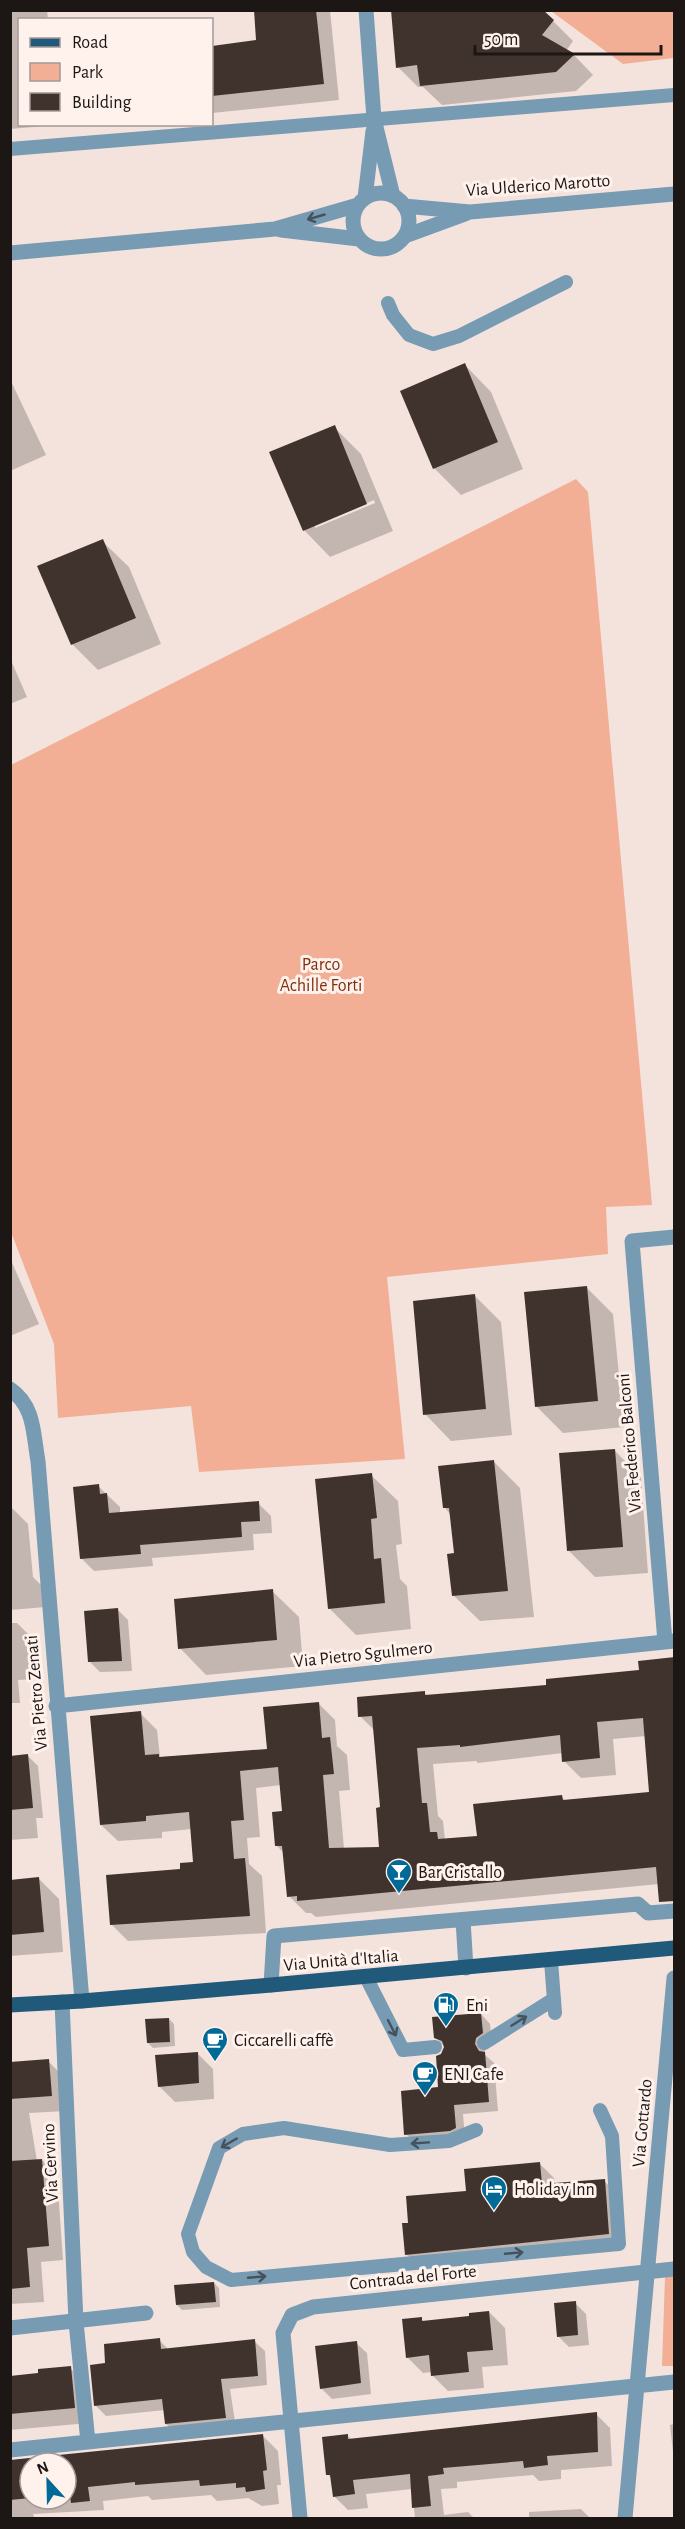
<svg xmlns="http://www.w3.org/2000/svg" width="685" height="2529" font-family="'Alegreya Sans',sans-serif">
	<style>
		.green { fill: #f2af96 }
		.shadow { fill: #0003; fill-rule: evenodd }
		.building { fill: #40332e; fill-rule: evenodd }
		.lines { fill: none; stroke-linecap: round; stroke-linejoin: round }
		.service { stroke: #779bb2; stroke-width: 14 }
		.minor { stroke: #779bb2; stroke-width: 15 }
		.primary { stroke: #205979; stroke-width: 15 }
		.oneway { stroke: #45525b }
		.labels { text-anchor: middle; stroke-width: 6; stroke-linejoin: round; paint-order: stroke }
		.street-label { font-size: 18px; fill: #1c1614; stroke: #fff1ec }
		.park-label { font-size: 18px; fill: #7f310d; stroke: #fff1ec }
		.poi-label { font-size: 18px; fill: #1c1614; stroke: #fff1ec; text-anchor: start }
	</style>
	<rect width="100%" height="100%" fill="#f4e3dd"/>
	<path class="green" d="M551 11H674V58L623 64Z
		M576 479 588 492 652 1205 606 1207 608 1254 387 1277 405 1459 199 1472 191 1406 58 1418 54 1344 11 1232V765Z
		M674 2276V2366H662L665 2277Z"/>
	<path class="shadow" d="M10 10H47L48 19 20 20V124H68L10 129Z
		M255 10H330L339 100 212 113V47L258 41Z
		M553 21 573 41 566 51 574 55 593 75 576 91 442 105 423 87H418L398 67Z
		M465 365 491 392 523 469 461 495 434 468Z
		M10 379 46 455 10 471Z
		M334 427 361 454 393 531 330 557 304 530ZM374 500 375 503 315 528V525Z
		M102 541 129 567 161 644 98 670 72 644Z
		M10 658 27 697 10 704Z
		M10 1258 39 1324 10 1336Z
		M587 1288 613 1314 624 1427 563 1433 536 1406Z
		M475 1296 501 1322 512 1435 451 1441 425 1414Z
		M614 1450 641 1477 648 1573 595 1577 569 1551Z
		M494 1462 520 1488 534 1617 480 1621 453 1595 456 1554 451 1515 444 1507Z
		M371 1475 398 1501 402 1544 396 1545 400 1579 407 1586 411 1629 356 1635 329 1608Z
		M98 1486 120 1507V1513L258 1503 271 1516 272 1533 253 1534 254 1550 152 1558 153 1566 94 1571 81 1558Z
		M10 1506 28 1524 33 1577 45 1589 46 1607 10 1610Z
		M272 1591 299 1617 303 1666 206 1675 180 1648Z
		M117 1609 128 1620 132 1671 100 1672 89 1661Z
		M10 1623H17L35 1641 38 1679 18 1680 20 1703H10Z
		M640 1671 659 1884 316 1917 311 1913H306L289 1896 285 1854 277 1846 283 1812 281 1785 256 1788 260 1837 247 1838 249 1864 262 1876 266 1933 128 1941 111 1924 182 1870 194 1864 191 1829 162 1832V1838L118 1841 101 1825 140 1713 157 1730 160 1757 269 1750 318 1703 335 1720 337 1746 347 1755 350 1790 339 1791 344 1849 381 1848 382 1808 375 1731 360 1716 424 1692 429 1697 548 1686ZM646 1736 651 1794 566 1801 561 1797 478 1837 445 1840 443 1821 438 1816 433 1764 476 1761 478 1763 563 1753 564 1761 581 1778 616 1775 613 1739Z
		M28 1756 38 1766 43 1818H36L38 1838 10 1840V1757Z
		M39 1879 59 1899 63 1952 10 1956V1881Z
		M481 2014 490 2024 492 2043 486 2048 484 2054 494 2063 498 2111 463 2114 465 2138 416 2144 406 2134 440 2089 442 2055 445 2047 435 2037Z
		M169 2019 174 2024 175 2046 153 2048 148 2043Z
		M197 2053 213 2069 214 2099 175 2102 159 2086Z
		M48 2061 63 2076 66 2111 29 2113 37 2161 42 2160 57 2175 63 2260 41 2262 44 2302 10 2304V2064Z
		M540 2164 554 2178 555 2185 604 2181 619 2195 623 2248 421 2268 406 2254 410 2224 468 2192Z
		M214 2283 219 2288 220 2307 182 2310 177 2305Z
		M575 2303 586 2314 589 2345 569 2347 558 2336Z
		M489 2312 505 2328 508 2365 482 2367 484 2388 448 2391 432 2375V2372L423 2373 407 2357 421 2319 425 2322 471 2318Z
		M159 2340 169 2350 254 2341 265 2351 267 2385 230 2389 236 2428 177 2434 166 2424 165 2410 106 2416 96 2406 107 2365Z
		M356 2343 367 2353 371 2394 332 2399 321 2388Z
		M70 2368 85 2383 89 2423 10 2430V2377L39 2374Z
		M596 2414 610 2428 612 2466 561 2470V2479L539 2481 533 2475 509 2477 457 2482V2488L441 2489 444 2515 468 2512 474 2518H415L412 2489 366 2494 368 2508 348 2510 334 2496 332 2479 328 2474 347 2435 352 2440Z
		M674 2424V2461L670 2425Z
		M263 2436 278 2451 281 2485H277L279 2504 262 2506 248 2498 217 2501 211 2495 152 2500 148 2496 103 2501 104 2510 33 2514 34 2517 13 2518 10 2515V2461ZM30 2463H66V2499H30Z
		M581 2509 590 2518H529V2512Z"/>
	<path class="building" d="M254 10H316L324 84 212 96V46L256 40Z
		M391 10H543L554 20 542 35 575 54 556 72 420 86 417 65 396 68Z
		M465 363 498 442 433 469 400 391Z
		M335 425 367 504 303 531 269 452Z
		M103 539 136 618 71 645 37 566Z
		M587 1286 598 1401 535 1407 524 1292Z
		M475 1294 486 1409 423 1415 413 1301Z
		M615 1449 623 1547 567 1551 559 1453Z
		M494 1460 508 1591 452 1596 447 1554 454 1553 449 1508H443L438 1466Z
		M372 1473 377 1518 371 1519 374 1559 381 1558 385 1603 328 1609 315 1479Z
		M99 1484 100 1494 107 1493 109 1513 259 1501 260 1521 241 1522 242 1537 140 1545 141 1554 80 1559 73 1487Z
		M273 1589 277 1640 178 1649 174 1599Z
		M118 1608 122 1661 88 1662 84 1611Z
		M675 1657V1901L659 1902 656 1867 297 1901V1896L287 1897 282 1846H275L272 1812 282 1811 278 1767 240 1771 244 1820 231 1821 234 1859 245 1858 250 1916 110 1925 106 1875 180 1869V1863L193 1862 189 1812 146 1816V1821L100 1825 90 1716 141 1711 145 1755 159 1754V1757L267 1749 263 1707 319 1702 322 1738 330 1737 334 1774 323 1775 329 1848 379 1847 376 1808 380 1807 372 1716 358 1717 357 1697 425 1691V1695L546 1685V1679L639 1670 638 1661ZM643 1718 649 1792 563 1800 562 1795 473 1804 477 1836 438 1839 437 1832H430L427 1803H422L417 1748 460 1745V1747L560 1735 562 1762 600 1758 597 1722Z
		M28 1754 33 1808 10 1810V1756Z
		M39 1877 44 1932 10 1935V1880Z
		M481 2013 483 2033 476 2038 475 2044 479 2051 485 2052 489 2102 454 2105 456 2128 450 2131 404 2135 401 2091 438 2087 436 2056 441 2054 444 2047 442 2041 434 2038 432 2017Z
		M169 2018 170 2042 147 2043 145 2019Z
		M198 2052 199 2083 158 2087 155 2055Z
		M49 2059 52 2096 10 2099V2062Z
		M42 2159 49 2246 27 2248 30 2287 10 2289V2161Z
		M540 2162 542 2184 605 2179 609 2234 405 2255 402 2223H408L406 2196 466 2191 464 2169Z
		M214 2282 216 2302 176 2305 174 2285Z
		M576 2301 578 2335 557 2337 554 2303Z
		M489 2311 493 2350 467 2352 469 2372 431 2376 429 2355 406 2358 402 2319 422 2317V2321L469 2316V2313Z
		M160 2338 161 2349 255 2339 258 2376 221 2379 226 2418 165 2424 162 2399 94 2406 90 2365 105 2363 104 2344Z
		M357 2341 361 2383 320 2389 315 2346Z
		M71 2366 75 2408 10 2414V2376L38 2373V2369Z
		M597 2412 598 2452 547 2456 548 2465 524 2468 523 2461 443 2468 444 2474 428 2476 431 2506 412 2508 410 2474 353 2480 355 2494 333 2497 330 2475H326L322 2437 348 2434V2439Z
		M263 2434 267 2470 263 2471 265 2489 246 2492 245 2487 236 2488V2483L200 2486 199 2480 135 2485V2482L88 2487 90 2501 71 2503 69 2489 66 2490V2463H30V2498L10 2500V2460Z"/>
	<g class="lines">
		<path class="service" d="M10 149 674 95
			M388 303 393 315 409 335 433 344 459 336 566 282
			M551 1961 555 2013
			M366 1977 403 2050 435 2047
			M484 2043 554 1999
			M476 2130 449 2141 390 2145 284 2128 243 2134 219 2148 188 2234 193 2252 206 2267 231 2280 619 2244 612 2136 600 2110"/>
		<path class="minor" d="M366 10 374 119 393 196
			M353 221a28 28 0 1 1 56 0a28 28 0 1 1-56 0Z
			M365 198 373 131
			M404 206 470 212 674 194
			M281 230 359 239
			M405 236 465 214
			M10 253 275 229 358 205
			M10 1389C35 1406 33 1434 38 1461L82 2001
			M665 1642 632 1241 674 1237
			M56 1706 674 1641
			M463 1920 466 1968
			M271 1985 274 1936 638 1904 648 1913 674 1911
			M62 2002 76 2322 88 2442
			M10 2328 146 2313
			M10 2450 674 2382
			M300 2518 283 2333 292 2315 313 2307 674 2269
			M625 2518 674 1978"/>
		<path class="primary" d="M10 2005 82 2001 271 1985 674 1948"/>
	</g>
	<defs><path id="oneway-shaft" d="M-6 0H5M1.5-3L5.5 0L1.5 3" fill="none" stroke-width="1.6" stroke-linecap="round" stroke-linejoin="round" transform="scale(1.5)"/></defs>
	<g class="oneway">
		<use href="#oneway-shaft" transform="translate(316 217) rotate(164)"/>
		<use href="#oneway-shaft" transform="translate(519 2021) rotate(-32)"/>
		<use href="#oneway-shaft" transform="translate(392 2028) rotate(63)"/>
		<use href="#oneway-shaft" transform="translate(229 2143) rotate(150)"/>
		<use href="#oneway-shaft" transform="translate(420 2143) rotate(176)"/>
		<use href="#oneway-shaft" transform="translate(514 2253) rotate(-5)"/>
		<use href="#oneway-shaft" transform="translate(257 2277) rotate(-5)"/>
	</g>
	<defs>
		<symbol id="bar-pin" viewBox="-11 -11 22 30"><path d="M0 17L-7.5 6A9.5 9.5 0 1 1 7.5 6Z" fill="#006997" stroke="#fff1ec"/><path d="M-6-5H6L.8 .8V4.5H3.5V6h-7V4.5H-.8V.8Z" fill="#fff"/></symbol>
		<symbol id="fuel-pin" viewBox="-11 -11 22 30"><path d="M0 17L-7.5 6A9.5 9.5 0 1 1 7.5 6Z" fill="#006997" stroke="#fff1ec"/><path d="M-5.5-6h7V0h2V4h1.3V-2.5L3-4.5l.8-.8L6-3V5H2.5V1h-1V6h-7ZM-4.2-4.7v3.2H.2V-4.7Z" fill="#fff"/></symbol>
		<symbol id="cafe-pin" viewBox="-11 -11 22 30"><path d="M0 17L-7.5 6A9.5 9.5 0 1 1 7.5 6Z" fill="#006997" stroke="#fff1ec"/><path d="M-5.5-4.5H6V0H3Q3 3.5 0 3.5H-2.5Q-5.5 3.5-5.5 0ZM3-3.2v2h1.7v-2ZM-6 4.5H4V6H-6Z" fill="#fff"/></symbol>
		<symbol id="hotel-pin" viewBox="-11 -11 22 30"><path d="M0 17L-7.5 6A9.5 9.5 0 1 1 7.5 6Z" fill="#006997" stroke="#fff1ec"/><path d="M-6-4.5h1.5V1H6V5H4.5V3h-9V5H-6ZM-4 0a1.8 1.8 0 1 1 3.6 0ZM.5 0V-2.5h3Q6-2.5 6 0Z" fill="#fff"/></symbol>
	</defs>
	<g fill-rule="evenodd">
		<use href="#bar-pin" x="384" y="1857" width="30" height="40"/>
		<use href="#fuel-pin" x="431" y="1990" width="30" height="40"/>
		<use href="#cafe-pin" x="200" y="2025" width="30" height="40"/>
		<use href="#cafe-pin" x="410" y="2059" width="30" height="40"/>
		<use href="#hotel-pin" x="479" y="2174" width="30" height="40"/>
	</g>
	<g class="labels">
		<g class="street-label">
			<text transform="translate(538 185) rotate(-4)" y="6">Via Ulderico Marotto</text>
			<text transform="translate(629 1443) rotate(-95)" y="6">Via Federico Balconi</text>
			<text transform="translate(363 1654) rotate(-6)" y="6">Via Pietro Sgulmero</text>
			<text transform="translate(36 1693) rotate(-95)" y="6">Via Pietro Zenati</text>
			<text transform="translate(341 1960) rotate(-5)" y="6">Via Unità d'Italia</text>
			<text transform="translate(642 2123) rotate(-85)" y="6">Via Gottardo</text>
			<text transform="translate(50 2163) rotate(-93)" y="6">Via Cervino</text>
			<text transform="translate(413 2277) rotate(-6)" y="6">Contrada del Forte</text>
		</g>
		<g class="park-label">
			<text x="321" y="970">Parco<tspan x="321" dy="21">Achille Forti</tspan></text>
		</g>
		<g class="poi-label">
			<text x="418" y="1878">Bar Cristallo</text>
			<text x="466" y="2011">Eni</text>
			<text x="234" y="2046">Ciccarelli caffè</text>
			<text x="444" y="2080">ENI Cafe</text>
			<text x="514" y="2195">Holiday Inn</text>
		</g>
	</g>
	<rect width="685" height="2529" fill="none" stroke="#1c1614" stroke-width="24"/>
	<rect x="18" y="18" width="195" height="108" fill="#fff1ec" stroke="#a49996" stroke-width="1.5"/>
	<rect x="30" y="38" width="30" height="9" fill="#205979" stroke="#a49996" stroke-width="1.5"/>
	<text x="72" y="48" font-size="18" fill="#1c1614">Road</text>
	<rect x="30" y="63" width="30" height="18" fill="#f2af96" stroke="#a49996" stroke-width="1.5"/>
	<text x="72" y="78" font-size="18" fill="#1c1614">Park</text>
	<rect x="30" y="93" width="30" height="18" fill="#40332e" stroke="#a49996" stroke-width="1.5"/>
	<text x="72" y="108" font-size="18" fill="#1c1614">Building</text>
	<g transform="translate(48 2481) rotate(338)"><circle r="28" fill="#fff1ec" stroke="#a49996" stroke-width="1.5"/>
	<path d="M0-4.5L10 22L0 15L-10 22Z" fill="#006997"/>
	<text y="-9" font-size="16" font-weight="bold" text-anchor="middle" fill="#1c1614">N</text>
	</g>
	<path d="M475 45v9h186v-9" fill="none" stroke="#1c1614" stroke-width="3"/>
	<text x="484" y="45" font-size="18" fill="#1c1614" stroke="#fff1ec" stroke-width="4.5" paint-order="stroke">50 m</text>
</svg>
